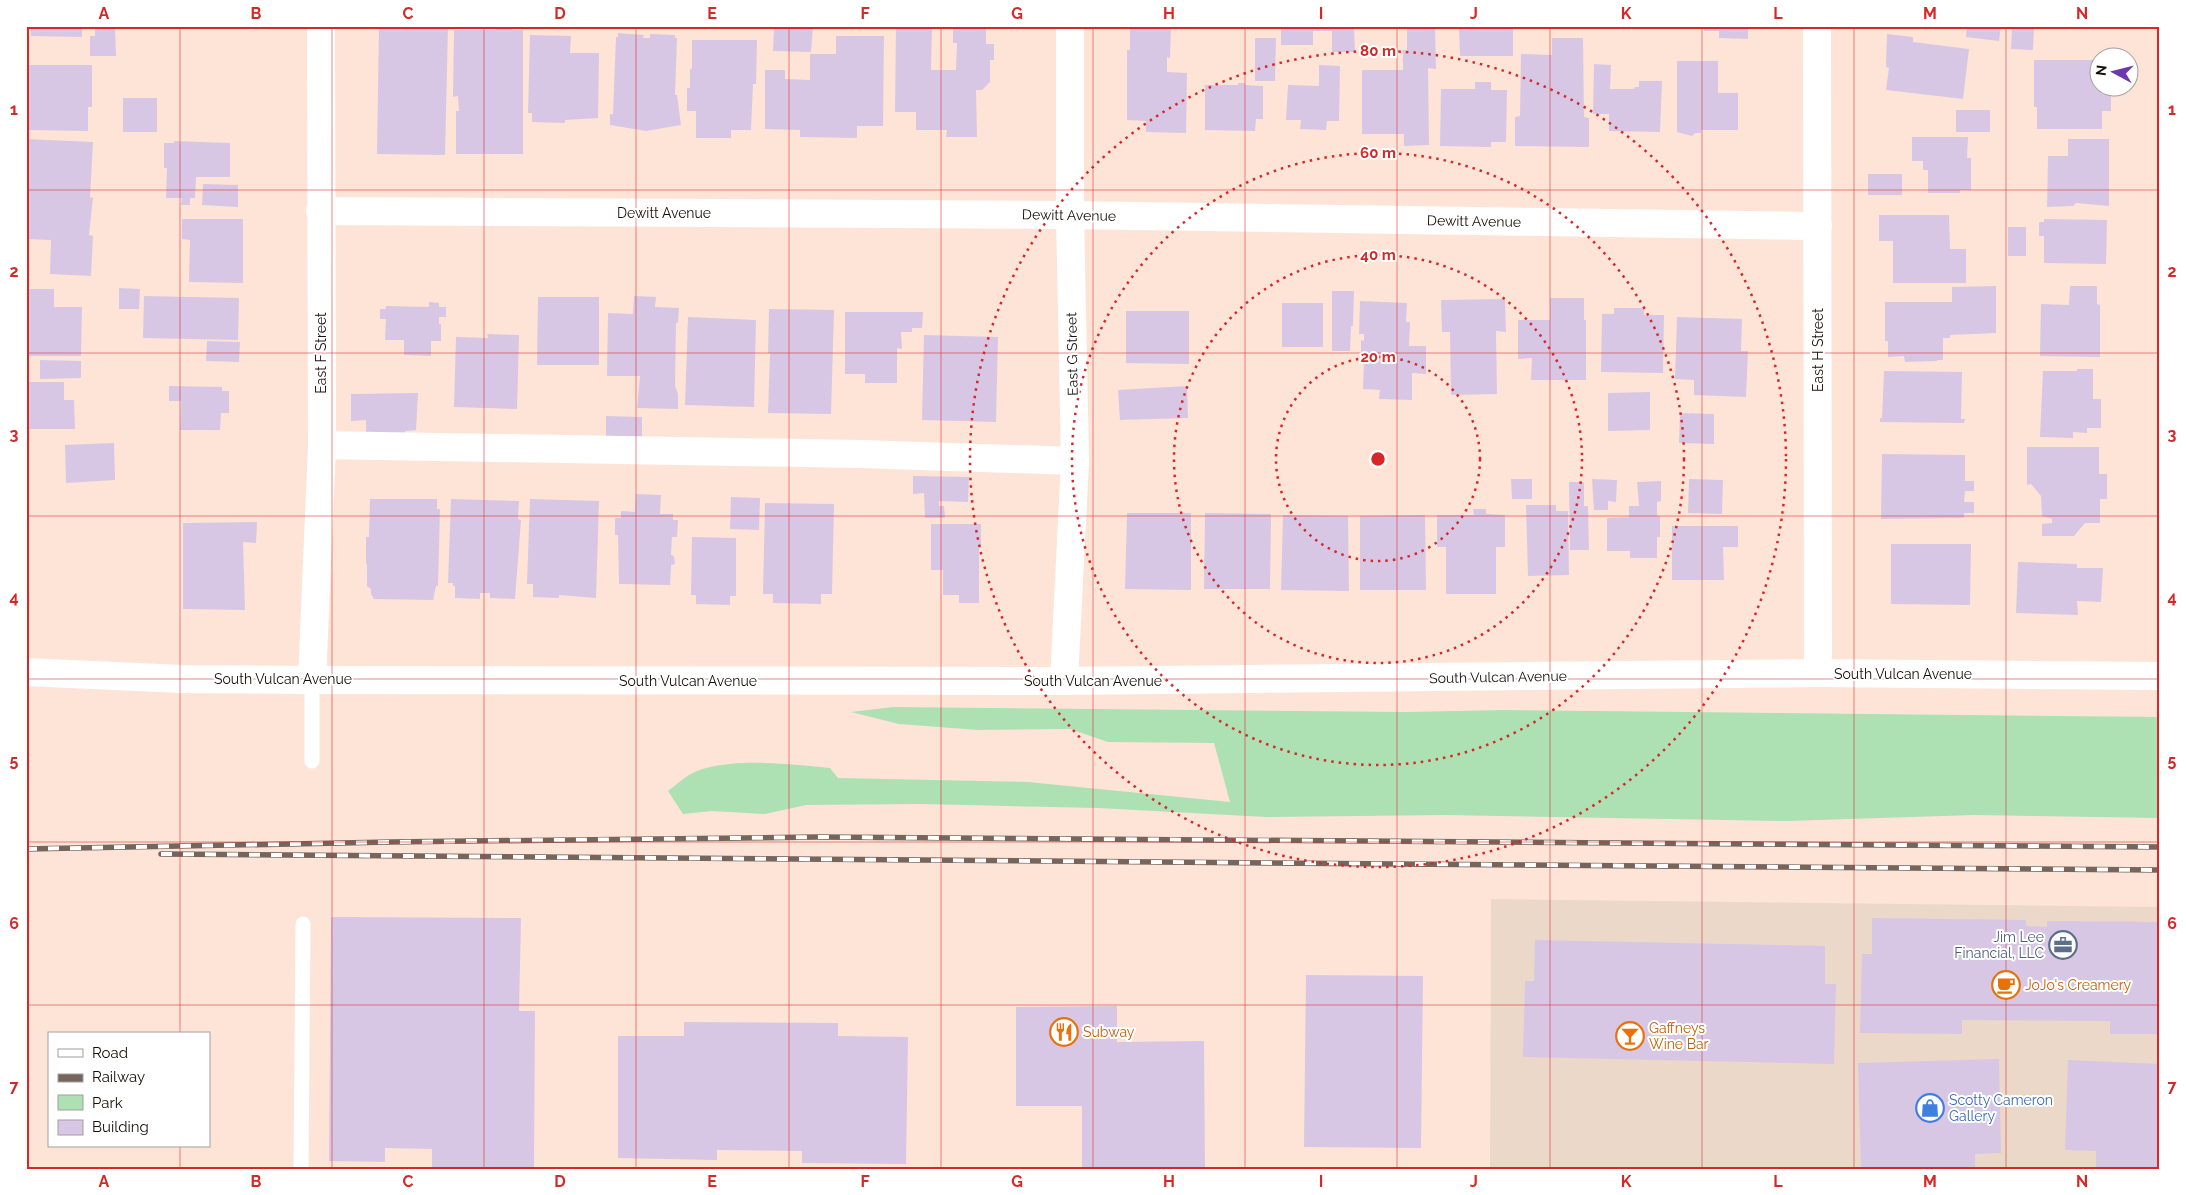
<svg xmlns="http://www.w3.org/2000/svg" width="2186" height="1195" font-family="Raleway,sans-serif">
	<style>
		.commercial { fill: #ecd8c9 }
		.green { fill: #ade0b2 }
		.building { fill: #d7c7e4 }
		.lines { fill: none; stroke-linecap: round; stroke-linejoin: round }
		.service { stroke: #fff; stroke-width: 15 }
		.minor { stroke: #fff; stroke-width: 28 }
		.tertiary { stroke: #fff; stroke-width: 28 }
		.secondary { stroke: #fff; stroke-width: 28 }
		.rail-casing { stroke: #76655d; stroke-width: 5.5 }
		.rail { stroke: #fff; stroke-width: 4; stroke-dasharray: 11; stroke-linecap: butt }
		.grid { fill: none; stroke: #d62828; stroke-width: 1; stroke-opacity: 0.55 }
		.ring { fill: none; stroke: #d62828; stroke-width: 2.5; stroke-dasharray: 2.5 5 }
		.labels { text-anchor: middle; stroke-width: 4; stroke-linejoin: round; paint-order: stroke }
		.street-label { font-size: 14px; fill: #190e09; stroke: #fff }
		.service-label { font-size: 14px; fill: #4e5e75; stroke: #fff; text-anchor: end }
		.food-label { font-size: 14px; fill: #c56008; stroke: #fff; text-anchor: start }
		.shop-label { font-size: 14px; fill: #366cbe; stroke: #fff; text-anchor: start }
		.centre { fill: #d62828; stroke: #fff; stroke-width: 2.5 }
		.ring-label { font-size: 15px; text-anchor: middle; font-weight: bold; fill: #d62828; stroke: #fff; stroke-width: 4; stroke-linejoin: round; paint-order: stroke }
		.neatline { fill: none; stroke: #d62828; stroke-width: 2 }
		.grid-label { font-size: 16px; text-anchor: middle; font-weight: bold; fill: #d62828 }
	</style>
	<rect width="100%" height="100%" fill="#fee4d7"/>
	<path class="commercial" d="M1491 899 2160 907V1169H1490Z"/>
	<path class="green" d="M893 707 1406 712 1505 710 2160 717V818L1974 815 1787 821 1445 815 1266 817 1098 808 921 804 806 805 765 814 712 811 683 814 668 791C675 786 682 779 689 775 722 756 792 764 830 768L838 778 1028 782 1230 802 1214 743 1108 742 1070 729 978 730 899 724 851 712Z"/>
	<path class="building" d="M31 26H82V37L31 36Z
		M95 26H115L116 56H90V36H95Z
		M379 26H448L445 155 377 154Z
		M496 26H511L512 30H523V154H456V111H459L458 96 453 97 454 30H496Z
		M774 26H813L811 52 773 51Z
		M896 26H932L931 70H956L957 43H953V26H986V44H994V60H990V82L982 90H976L977 137H946L947 130H916V112H895Z
		M1130 26H1171L1170 58 1167 57V72L1187 73 1186 133 1146 132V121L1127 120V50H1130Z
		M1281 26H1354L1355 52H1332V31H1313V45H1281Z
		M1407 26H1435L1436 69 1428 68 1429 145 1404 146V134H1362V70H1403V50H1407Z
		M1459 26H1513V56H1460Z
		M1704 26H1748V39L1719 38V31H1704Z
		M1967 26H2001L1999 41 1966 37Z
		M2012 26H2034L2033 50 2011 49Z
		M618 33 644 35 643 38H650V34L675 35V38H677L675 95H677L681 125 646 131 610 125V114H613L616 37H618Z
		M1887 34 1913 37V42L1969 49 1963 99 1886 90 1889 68 1886 67Z
		M530 35 571 36 570 53H599L598 118 565 120V123L532 122V113H528Z
		M836 36H884L883 126H857V138L800 137V130L765 129V70H785V79L810 80V54H836Z
		M1255 38H1276L1275 81H1255Z
		M1552 38H1583L1584 117 1589 118V147L1515 146V117L1520 116 1521 54 1552 55Z
		M692 40H757L756 84H753L751 130H731V138H696V111H687V88H690V69H692Z
		M2034 60H2098V88H2111V111H2102V129H2037V107H2034Z
		M1677 61H1718V93H1738V130H1701V133H1695L1692 136 1677 132Z
		M1594 64 1611 65 1610 89H1634L1635 87H1639V81H1662L1660 132 1609 131V114H1593Z
		M26 65H92V107H88V131L26 130Z
		M1319 65 1340 66 1339 121H1327L1326 130 1300 129 1301 120H1286L1288 85 1319 86Z
		M1475 82H1491V90H1507L1506 142H1491V147L1440 146 1441 89H1475Z
		M1238 83H1245V85L1263 86V119H1256L1255 131 1205 130V85H1238Z
		M123 98H157V132H123Z
		M1956 110H1990V132H1956Z
		M1912 137H1968L1967 158H1971V190H1960V193H1928V170H1923V161H1912Z
		M26 139 93 142 90 198 93 197 89 235 93 236 91 276 50 274 51 240 26 239Z
		M2068 139H2109V206L2076 203 2073 206 2047 207 2048 156H2068Z
		M174 141 230 143V177H196L195 198H190V205H181L182 198H166L167 168H164V143H174Z
		M1868 174H1902V195H1868Z
		M203 184 238 185V207L202 205Z
		M1879 215H1949L1950 249H1966V283H1893V241H1879Z
		M182 219H243V283L189 282 190 240 182 239Z
		M2044 219 2107 220 2106 264 2044 263V236H2039V222H2044Z
		M2008 227H2026V256H2008Z
		M1996 286V333L1950 335V338H1943V360H1937V361L1905 362 1904 356 1888 357V341H1885V302H1952V287Z
		M2070 286H2097V304L2100 305V357L2040 356 2041 304 2069 305Z
		M119 288 140 289 139 309H119Z
		M26 289H54V307H82L81 356H26Z
		M1332 291H1354L1353 326H1351L1350 351H1332Z
		M144 296 239 298 238 340 143 338Z
		M634 296 656 297 655 307 679 308 678 323H676L675 386 678 394V409L637 408 640 376H607L608 313 633 314Z
		M538 297H599V365H537Z
		M1550 298H1584V320H1586V380H1531L1532 358 1518 359V320H1550Z
		M1505 299 1506 332 1496 331 1497 394 1451 395 1450 332H1442L1441 300Z
		M1360 301 1407 303 1406 322H1410L1409 346H1426V374L1412 373V400L1379 399 1380 390 1363 389 1364 360H1361V340L1364 341V334H1359Z
		M429 302 439 303V307H446V317H439V324H441V341H431V356L404 355V340H385L386 319H380V309H386V306L429 307Z
		M1282 303H1323V347H1282Z
		M1614 308H1644V315H1664L1663 373 1601 372 1602 314H1614Z
		M769 309 834 310 831 414 768 413 770 353H768Z
		M1126 311H1189V364L1126 363Z
		M845 312H923L922 328H912V332H901L902 349 897 348V383H865V374H845Z
		M688 317 756 320 754 407 685 405Z
		M1677 317 1742 319 1741 351H1748L1746 397 1694 395V380L1675 379Z
		M487 334 519 335 517 409 454 407 456 337 488 338Z
		M924 335 998 337 996 422 922 420Z
		M207 341 240 342 239 362 206 361Z
		M40 360 81 361V378L40 379Z
		M2077 369H2093V399H2101V428H2087V433L2073 432V438L2040 437 2043 371H2077Z
		M1884 371 1962 372 1961 419H1965L1964 423 1880 422V418H1882Z
		M26 382H64V400H74L75 429H26Z
		M169 386 222 387V391H229V413H221L220 430H180L181 401H169Z
		M1187 386 1188 418 1120 420 1118 390Z
		M1650 392V430L1608 431V393Z
		M418 393 416 430 405 431V439H366V420L351 421V394Z
		M1680 413 1714 414V444L1679 443Z
		M606 416 642 417V440H606Z
		M114 443 115 480 66 483 65 445Z
		M2027 447H2099V474H2107V499H2100V523H2085L2074 536H2042V524L2052 523V519L2042 516 2041 496 2031 484 2027 485Z
		M1882 454 1965 455V481H1974V491H1965L1964 502H1974V513H1964V518L1881 519Z
		M913 476 969 477 968 502 939 501V506H944L945 518H925L924 493 913 494Z
		M1511 479H1532V499H1512Z
		M1592 479 1617 480 1616 502 1608 501V510H1594Z
		M1689 479 1723 480 1722 514 1688 513Z
		M1661 481V501L1657 502V516H1660V537H1657V558H1630V551H1607V518L1629 517V506H1639L1637 482Z
		M1569 482H1584V506H1588L1589 550H1570Z
		M636 494 661 495 660 514H673V520H678L677 537H672L671 555 674 556 675 564 671 565 670 585 619 584 618 535H615V518H621V511L635 512Z
		M731 497 760 498 759 530 730 529Z
		M370 499H437V509H440L438 586H436L433 600 374 599 371 594V589L367 586V564H366V537H369Z
		M451 499 519 501 518 519 521 520 515 599 490 598V593H480V599L455 598V586H453V583H448Z
		M530 499 599 501 596 598 559 595V598L533 597V584H527Z
		M765 503 834 504 832 594H821V604L773 603V594H763Z
		M1526 505H1556V511H1568L1569 575 1528 576Z
		M1473 509H1486V514L1505 515V547H1496V594H1446V547H1437V515H1474Z
		M1127 513H1191V590L1125 589Z
		M1205 513 1271 514 1270 589H1204Z
		M1283 515 1348 516 1349 591 1281 590Z
		M1425 515 1426 590H1360V516Z
		M257 522 256 543 243 542 245 610 183 609V523Z
		M931 524H981V548H979V603H959V595H943V570H931Z
		M1672 526H1738V547H1723L1724 580H1672Z
		M692 537 736 538V596H730V605L696 604V595H691Z
		M1891 544H1971L1970 605 1891 604Z
		M2018 562 2077 564V568H2103L2101 602 2077 601 2078 615 2016 613Z
		M331 917 521 918 519 1011H535L534 1169H432V1149L385 1148V1162L329 1161Z
		M1872 918 2026 920V926L2047 927V921L2160 922V1034H2110V1021L1962 1020V1034L1860 1033 1862 954H1872Z
		M1535 940 1825 946V984H1836L1834 1064 1523 1057 1525 981H1534Z
		M1306 975 1423 976 1421 1148 1304 1147Z
		M1117 1006V1042L1204 1041 1205 1167 1082 1168V1106H1016V1007Z
		M684 1022 838 1023V1036L908 1037 906 1164 802 1163V1151L717 1150V1160L618 1158V1036H684Z
		M1999 1059 2001 1153 1975 1154V1169H1861L1858 1063Z
		M2068 1060 2160 1064V1169H2096V1151L2065 1150Z"/>
	<g class="lines">
		<path class="service" d="M312 761V680
			M301 1169 303 924"/>
		<path class="minor" d="M320 211 1070 215 1818 226
			M322 445 861 454 1075 461
			M1064 681 1075 461 1070 215V26"/>
		<path class="tertiary" d="M1817 26 1818 673
			M312 680 322 445 321 26"/>
		<path class="secondary" d="M26 672 181 679 312 680 1064 681 1818 673 2160 676"/>
		<defs>
			<path id="rail" d="M26 849 391 842 818 837 2160 847
				M161 854 2160 870"/>
		</defs>
		<use href="#rail" class="rail-casing"/>
		<use href="#rail" class="rail"/>
	</g>
	<path class="grid" d="M180 26V1034M332 26V1169M484 26V1169M636 26V1169M789 26V1169M941 26V1169M1093 26V1169M1245 26V1169M1397 26V1169M1550 26V1169M1702 26V1169M1854 26V1169M2006 26V1169M26 190H2160M26 353H2160M26 516H2160M26 679H2160M26 842H2160M26 1005H2160M180 1146V1169"/>
	<g class="ring">
		<circle cx="1378" cy="459" r="102"/>
		<circle cx="1378" cy="459" r="204"/>
		<circle cx="1378" cy="459" r="306"/>
		<circle cx="1378" cy="459" r="408"/>
	</g>
	<defs>
		<symbol id="office-ring" viewBox="-11 -11 22 22"><circle r="9.5" fill="#fff" stroke="#5c6f8a" stroke-width="1.5"/><path d="M-6-3h4V-5.5h4V-3h4V5H-6ZM-1-4.5V-3h2v-1.5ZM-6 0V1H6V0Z" fill="#5c6f8a"/></symbol>
		<symbol id="cafe-ring" viewBox="-11 -11 22 22"><circle r="9.5" fill="#fff" stroke="#e8710a" stroke-width="1.5"/><path d="M-5.5-4.5H6V0H3Q3 3.5 0 3.5H-2.5Q-5.5 3.5-5.5 0ZM3-3.2v2h1.7v-2ZM-6 4.5H4V6H-6Z" fill="#e8710a"/></symbol>
		<symbol id="restaurant-ring" viewBox="-11 -11 22 22"><circle r="9.5" fill="#fff" stroke="#e8710a" stroke-width="1.5"/><path d="M-5-6h1v4h1v-4h1v4h1v-4h1v5L-1.5 .5V6h-2V.5L-5-1ZM5-6V6H3V1.5H1.5Q1.5-4 5-6Z" fill="#e8710a"/></symbol>
		<symbol id="bar-ring" viewBox="-11 -11 22 22"><circle r="9.5" fill="#fff" stroke="#e8710a" stroke-width="1.5"/><path d="M-6-5H6L.8 .8V4.5H3.5V6h-7V4.5H-.8V.8Z" fill="#e8710a"/></symbol>
		<symbol id="shop-ring" viewBox="-11 -11 22 22"><circle r="9.5" fill="#fff" stroke="#3f7fe0" stroke-width="1.5"/><path d="M-5-2.5h2.3a2.7 3.5 0 0 1 5.4 0H5L5.5 6h-11ZM-1.5-2.5h3a1.5 2.3 0 0 0-3 0Z" fill="#3f7fe0"/></symbol>
	</defs>
	<g fill-rule="evenodd">
		<use href="#office-ring" x="2047" y="929" width="32" height="32"/>
		<use href="#cafe-ring" x="1990" y="969" width="32" height="32"/>
		<use href="#restaurant-ring" x="1048" y="1016" width="32" height="32"/>
		<use href="#bar-ring" x="1614" y="1020" width="32" height="32"/>
		<use href="#shop-ring" x="1914" y="1092" width="32" height="32"/>
	</g>
	<g class="labels">
		<g class="street-label">
			<text x="664" y="218">Dewitt Avenue</text>
			<text transform="translate(1069 215) rotate(1)" y="5">Dewitt Avenue</text>
			<text transform="translate(1474 221) rotate(1)" y="5">Dewitt Avenue</text>
			<text transform="translate(1818 350) rotate(-90)" y="5">East H Street</text>
			<text transform="translate(321 353) rotate(-90)" y="5">East F Street</text>
			<text transform="translate(1072 354) rotate(-91)" y="5">East G Street</text>
			<text x="1903" y="679">South Vulcan Avenue</text>
			<text transform="translate(1498 677) rotate(-1)" y="5">South Vulcan Avenue</text>
			<text x="283" y="684">South Vulcan Avenue</text>
			<text x="688" y="686">South Vulcan Avenue</text>
			<text x="1093" y="686">South Vulcan Avenue</text>
		</g>
		<g class="service-label">
			<text x="2044" y="942">Jim Lee<tspan x="2044" dy="16">Financial, LLC</tspan></text>
		</g>
		<g class="food-label">
			<text x="2025" y="990">JoJo's Creamery</text>
			<text x="1649" y="1033">Gaffneys<tspan x="1649" dy="16">Wine Bar</tspan></text>
			<text x="1083" y="1037">Subway</text>
		</g>
		<g class="shop-label">
			<text x="1949" y="1105">Scotty Cameron<tspan x="1949" dy="16">Gallery</tspan></text>
		</g>
	</g>
	<circle cx="1378" cy="459" r="8" class="centre"/>
	<g class="ring-label">
		<text x="1378" y="56">80 m</text>
		<text x="1378" y="158">60 m</text>
		<text x="1378" y="260">40 m</text>
		<text x="1378" y="362">20 m</text>
	</g>
	<rect width="2186" height="1195" fill="none" stroke="#ffffff" stroke-width="55"/>
	<rect x="48" y="1032" width="162" height="115" fill="#ffffff" stroke="#a39f9d"/>
	<rect x="58" y="1049" width="25" height="8" fill="#ffffff" stroke="#a39f9d"/>
	<text x="92" y="1058" font-size="15" fill="#190e09">Road</text>
	<rect x="58" y="1074" width="25" height="8" fill="#76655d" stroke="#a39f9d"/>
	<text x="92" y="1082" font-size="15" fill="#190e09">Railway</text>
	<rect x="58" y="1095" width="25" height="15" fill="#ade0b2" stroke="#a39f9d"/>
	<text x="92" y="1108" font-size="15" fill="#190e09">Park</text>
	<rect x="58" y="1120" width="25" height="15" fill="#d7c7e4" stroke="#a39f9d"/>
	<text x="92" y="1132" font-size="15" fill="#190e09">Building</text>
	<g transform="translate(2114 72) rotate(277)"><circle r="24" fill="#ffffff" stroke="#a39f9d"/>
	<path d="M0-4L9 19L0 12L-9 19Z" fill="#6b38af"/>
	<text y="-8" font-size="14" font-weight="bold" text-anchor="middle" fill="#190e09">N</text>
	</g>
	<rect x="28" y="28" width="2130" height="1140" class="neatline"/>
	<g class="grid-label">
		<text x="104" y="19">A</text>
		<text x="256" y="19">B</text>
		<text x="408" y="19">C</text>
		<text x="560" y="19">D</text>
		<text x="712" y="19">E</text>
		<text x="865" y="19">F</text>
		<text x="1017" y="19">G</text>
		<text x="1169" y="19">H</text>
		<text x="1321" y="19">I</text>
		<text x="1474" y="19">J</text>
		<text x="1626" y="19">K</text>
		<text x="1778" y="19">L</text>
		<text x="1930" y="19">M</text>
		<text x="2082" y="19">N</text>
		<text x="14" y="115">1</text>
		<text x="2172" y="115">1</text>
		<text x="14" y="277">2</text>
		<text x="2172" y="277">2</text>
		<text x="14" y="440">3</text>
		<text x="2172" y="440">3</text>
		<text x="14" y="603">4</text>
		<text x="2172" y="603">4</text>
		<text x="14" y="766">5</text>
		<text x="2172" y="766">5</text>
		<text x="14" y="929">6</text>
		<text x="2172" y="929">6</text>
		<text x="14" y="1092">7</text>
		<text x="2172" y="1092">7</text>
		<text x="104" y="1187">A</text>
		<text x="256" y="1187">B</text>
		<text x="408" y="1187">C</text>
		<text x="560" y="1187">D</text>
		<text x="712" y="1187">E</text>
		<text x="865" y="1187">F</text>
		<text x="1017" y="1187">G</text>
		<text x="1169" y="1187">H</text>
		<text x="1321" y="1187">I</text>
		<text x="1474" y="1187">J</text>
		<text x="1626" y="1187">K</text>
		<text x="1778" y="1187">L</text>
		<text x="1930" y="1187">M</text>
		<text x="2082" y="1187">N</text>
	</g>
</svg>
